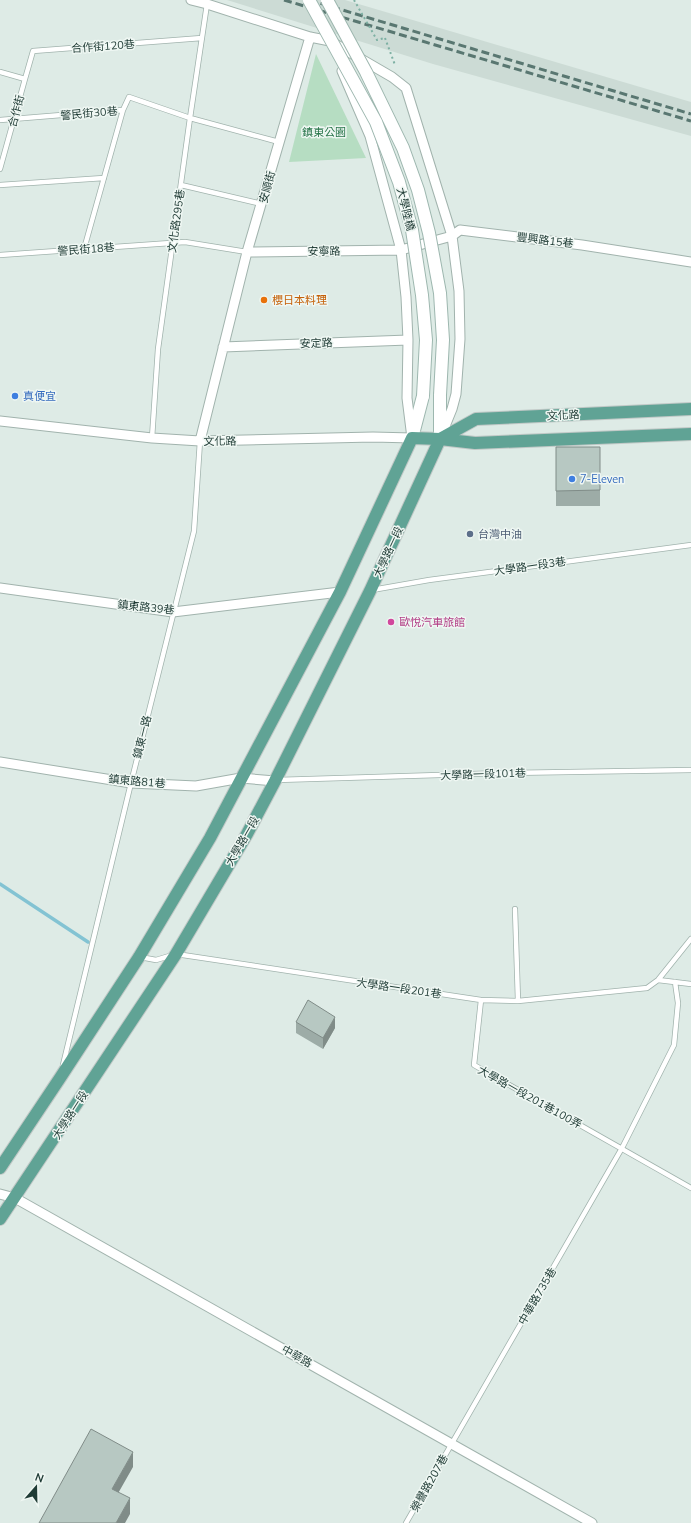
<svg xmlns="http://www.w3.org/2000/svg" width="691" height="1523" font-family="'Nunito Sans','Noto Sans TC',sans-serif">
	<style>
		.built { fill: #ccdbd5 }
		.green { fill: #b6ddc2 }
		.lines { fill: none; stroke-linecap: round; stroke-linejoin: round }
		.stream { stroke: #83c3d3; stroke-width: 3.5 }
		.lane-casing { stroke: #a1b3ad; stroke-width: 6 }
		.street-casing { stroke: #a1b3ad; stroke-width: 11 }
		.secondary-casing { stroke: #9db7af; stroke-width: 14 }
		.primary-casing { stroke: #c0c8c6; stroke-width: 14 }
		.path { stroke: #7db0a3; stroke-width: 2; stroke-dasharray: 2 3; stroke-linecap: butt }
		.lane { stroke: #fff; stroke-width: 4.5 }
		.street { stroke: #fff; stroke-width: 9 }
		.secondary { stroke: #fff; stroke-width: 12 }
		.primary { stroke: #60a395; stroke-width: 12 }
		.rail { stroke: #597771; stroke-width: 3; stroke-dasharray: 8 4; stroke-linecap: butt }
		.secondary-bridge-casing { stroke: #9db7af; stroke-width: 14; stroke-linecap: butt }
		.path-bridge { stroke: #7db0a3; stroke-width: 2; stroke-dasharray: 2 3; stroke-linecap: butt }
		.secondary-bridge { stroke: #fff; stroke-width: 12 }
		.wall { fill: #9daca7 }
		.shaded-wall { fill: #808c88 }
		.building { fill: #b7c8c2; stroke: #808c88 }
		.food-dot { fill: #e8710a; stroke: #eff7f3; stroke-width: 1.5 }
		.shop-dot { fill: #3f7fe0; stroke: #eff7f3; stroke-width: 1.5 }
		.service-dot { fill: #5c6f8a; stroke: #eff7f3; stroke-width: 1.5 }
		.hotel-dot { fill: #d1479c; stroke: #eff7f3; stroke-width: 1.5 }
		.labels { text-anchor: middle; stroke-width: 3; stroke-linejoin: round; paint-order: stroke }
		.street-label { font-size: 11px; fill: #1f3b35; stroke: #eff7f3 }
		.park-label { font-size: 11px; fill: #277449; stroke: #eff7f3 }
		.food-label { font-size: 11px; fill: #c56008; stroke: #eff7f3; text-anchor: start }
		.shop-label { font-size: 11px; fill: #366cbe; stroke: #eff7f3; text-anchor: start }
		.service-label { font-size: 11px; fill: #4e5e75; stroke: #eff7f3; text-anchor: start }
		.hotel-label { font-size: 11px; fill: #b23c85; stroke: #eff7f3; text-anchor: start }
	</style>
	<rect width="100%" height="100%" fill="#deebe6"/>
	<path class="built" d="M227 0H345L691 102V136L433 64Z"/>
	<path class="green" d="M316 54 366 158 289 162Z"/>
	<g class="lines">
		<path class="stream" d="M0 884 88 942"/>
		<defs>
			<path id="lane" d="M0 72 25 79 0 169
				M25 79 33 51 202 38
				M0 120 123 110 129 97 190 118 279 142
				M0 185 104 178
				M181 185 262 204
				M84 249 123 110
				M0 255 185 242 247 252
				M152 438 158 349 190 118 207 4
				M372 590 429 580 691 545
				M277 780 504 773 691 770
				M515 909 518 1001
				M140 957 156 960 176 954 481 1000 518 1001 647 988 658 980 691 939
				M658 980 691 984
				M481 1000 474 1065 691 1188
				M63 1065 131 783 194 531 200 441
				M406 1523 622 1148 674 1045 678 1003 675 982"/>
			<path id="street" d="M191 0 207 4 310 37 330 41 392 77 406 88 452 236 459 291 460 339 456 394 452 409 441 436
				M247 252 401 250 452 236 460 230 582 245 691 262
				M223 347 408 340
				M0 421 152 438 200 441 373 437 412 438 407 398 408 340 406 297 401 250 370 136 342 71
				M200 441 247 252 310 37
				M0 588 173 612 340 592
				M0 762 131 783 196 786 241 778 275 781
				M0 1194 15 1198 592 1523"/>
			<path id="secondary" d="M440 395V439
				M412 438 423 396"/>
			<path id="primary" d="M440 439 476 419 691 409
				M0 1168 60 1078 139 957 210 838 340 592 412 438 440 439 475 443 691 434
				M0 1219 176 954 247 834 275 781 370 591 440 439"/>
		</defs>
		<use href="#lane" class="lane-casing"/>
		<use href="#street" class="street-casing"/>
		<use href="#secondary" class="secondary-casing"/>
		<use href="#primary" class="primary-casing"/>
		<path class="path" d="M385 38 395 65"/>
		<use href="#lane" class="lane"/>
		<use href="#street" class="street"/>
		<use href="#secondary" class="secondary"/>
		<use href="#primary" class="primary"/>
		<path class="rail" d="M284 0 691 121
			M309 0 691 114"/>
		<defs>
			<path id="secondary-bridge" d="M309 0 376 122 399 182 412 230 422 295 426 340 423 396
				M327 0 366 72 403 148 418 190 429 233 440 293 443 340 440 395"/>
		</defs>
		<use href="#secondary-bridge" class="secondary-bridge-casing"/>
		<path class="path-bridge" d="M354 0 377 40 385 38"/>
		<use href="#secondary-bridge" class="secondary-bridge"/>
	</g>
	<path class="wall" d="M556 447H600V506H556Z
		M296 1022 335 1028 323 1049 296 1033Z"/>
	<path class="shaded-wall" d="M335 1017V1028L323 1049V1038Z
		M133 1452V1467L112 1504V1489Z
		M130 1498V1514L125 1523H116Z"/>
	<path class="building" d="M556 447H600V490L556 491Z
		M308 1000 335 1017 323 1038 296 1022Z
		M91 1429 133 1452 112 1489 130 1498 116 1523H39Z"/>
	<circle class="food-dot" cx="264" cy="300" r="4"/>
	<g class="shop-dot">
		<circle cx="15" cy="396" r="4"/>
		<circle cx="572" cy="479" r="4"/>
	</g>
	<circle class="service-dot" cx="470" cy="534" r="4"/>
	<circle class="hotel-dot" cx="391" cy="622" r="4"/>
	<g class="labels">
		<g class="street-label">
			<text transform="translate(103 46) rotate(-4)" y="4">合作街120巷</text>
			<text transform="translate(16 111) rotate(-75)" y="4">合作街</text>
			<text transform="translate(89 113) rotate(-5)" y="4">警民街30巷</text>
			<text transform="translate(267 187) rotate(-75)" y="4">安順街</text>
			<text transform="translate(406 209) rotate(76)" y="4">大學陸橋</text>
			<text transform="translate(176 221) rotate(-82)" y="4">文化路295巷</text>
			<text transform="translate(545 240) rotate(7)" y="4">豐興路15巷</text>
			<text transform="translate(86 249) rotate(-4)" y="4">警民街18巷</text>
			<text transform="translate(324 251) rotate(-1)" y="4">安寧路</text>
			<text transform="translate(316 343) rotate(-2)" y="4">安定路</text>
			<text transform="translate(563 415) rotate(-3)" y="4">文化路</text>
			<text transform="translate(220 441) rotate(-1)" y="4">文化路</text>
			<text transform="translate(388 552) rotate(-65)" y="4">大學路一段</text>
			<text transform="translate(530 566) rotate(-8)" y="4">大學路一段3巷</text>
			<text transform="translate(146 607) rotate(6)" y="4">鎮東路39巷</text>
			<text transform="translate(142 737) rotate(-76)" y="4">鎮東一路</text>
			<text transform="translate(483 774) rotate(-2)" y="4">大學路一段101巷</text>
			<text transform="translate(137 781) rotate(5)" y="4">鎮東路81巷</text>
			<text transform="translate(242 841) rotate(-60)" y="4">大學路一段</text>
			<text transform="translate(399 988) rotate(8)" y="4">大學路一段201巷</text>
			<text transform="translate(530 1097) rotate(29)" y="4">大學路一段201巷100弄</text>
			<text transform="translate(70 1115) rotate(-57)" y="4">大學路一段</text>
			<text transform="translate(537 1296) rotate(-60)" y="4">中華路735巷</text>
			<text transform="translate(297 1356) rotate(29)" y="4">中華路</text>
			<text transform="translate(429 1483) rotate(-61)" y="4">榮譽路207巷</text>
		</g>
		<g class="park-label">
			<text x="324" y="136">鎮東公園</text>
		</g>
		<g class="food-label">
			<text x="272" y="304">櫻日本料理</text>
		</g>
		<g class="shop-label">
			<text x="23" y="400">真便宜</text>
			<text x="580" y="483">7-Eleven</text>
		</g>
		<g class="service-label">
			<text x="478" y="538">台灣中油</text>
		</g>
		<g class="hotel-label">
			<text x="399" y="626">歐悅汽車旅館</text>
		</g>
	</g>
	<g transform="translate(36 1487) rotate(20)" stroke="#eff7f3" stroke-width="3" paint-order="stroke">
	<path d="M0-3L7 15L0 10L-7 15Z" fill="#1f3b35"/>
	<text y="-6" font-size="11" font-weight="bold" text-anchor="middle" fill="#1f3b35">N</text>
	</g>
</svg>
